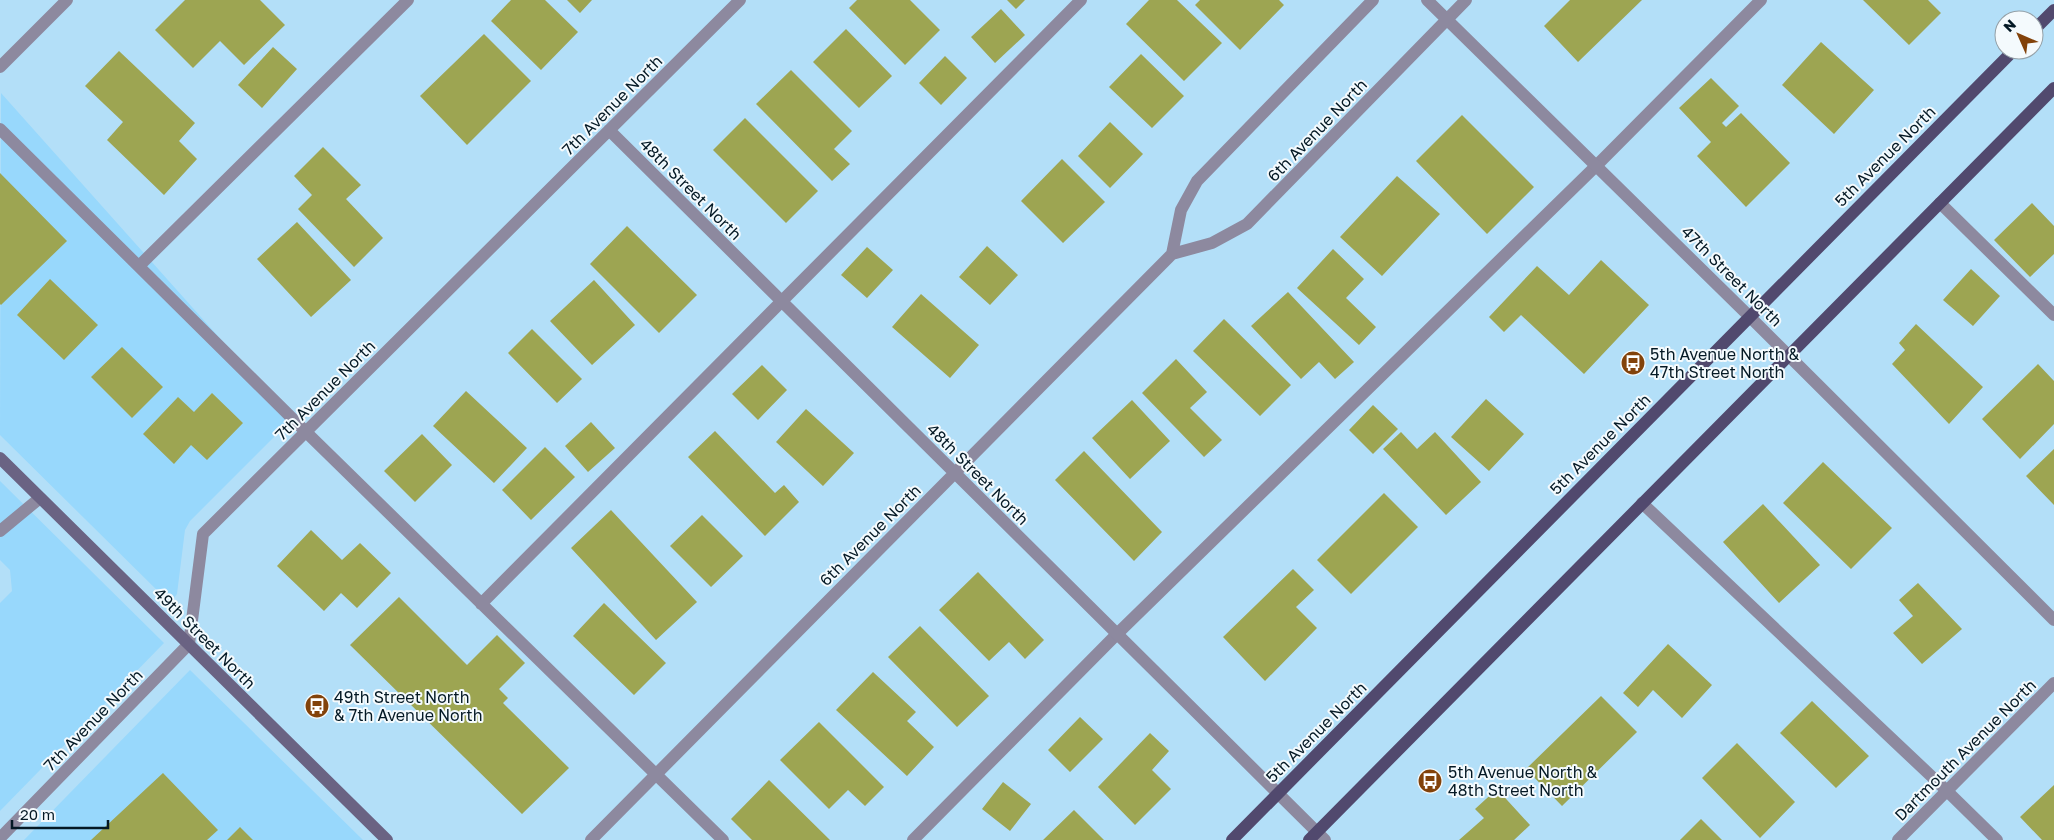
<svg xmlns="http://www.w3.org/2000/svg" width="2054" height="840" font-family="'Golos Text',sans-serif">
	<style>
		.built { fill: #98d8fc }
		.building { fill: #9da552 }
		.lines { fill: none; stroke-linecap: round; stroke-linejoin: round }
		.service { stroke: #8d899f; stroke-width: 12 }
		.minor { stroke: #8d899f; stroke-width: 12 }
		.secondary { stroke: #6a6383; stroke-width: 12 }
		.primary { stroke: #51496e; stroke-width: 12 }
		.labels { text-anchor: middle; stroke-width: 4; stroke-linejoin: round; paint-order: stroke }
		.street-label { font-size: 16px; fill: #041925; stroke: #f4fafd }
		.poi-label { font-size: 16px; fill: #041925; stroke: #f4fafd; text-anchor: start }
	</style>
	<rect width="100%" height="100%" fill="#b3dff8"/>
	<path class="built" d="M1 93 292 419 190 521 185 530 177 594 170 603 0 435Z
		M0 481 164 643 0 811V603L12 591 10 570 0 560Z
		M190 670 363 840H24Z"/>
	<path class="building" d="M185 0H260L285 25 244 65 220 41 193 68 155 30Z
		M511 0H545L578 32 541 70 491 21Z
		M567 0H592L580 13Z
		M857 0H910L940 30 905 65 849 8Z
		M1007 0H1025L1016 9Z
		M1149 0H1177L1222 43 1184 81 1126 24Z
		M1200 0H1279L1284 5 1240 50 1195 5Z
		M1570 0H1642L1578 62 1544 26Z
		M1863 0H1928L1941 13 1909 45Z
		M1001 9 1025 35 995 63 971 37Z
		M846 29 892 76 859 108 813 62Z
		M484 34 531 81 467 145 420 96Z
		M1821 42 1874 90 1834 134 1782 85Z
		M273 47 297 69 262 108 238 85Z
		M119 51 195 123 179 141 197 159 164 195 107 140 123 122 85 86Z
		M1141 54 1184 96 1152 128 1109 87Z
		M945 56 967 78 941 105 919 83Z
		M791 70 852 131 834 149 850 164 832 181 756 104Z
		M1711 78 1739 106 1722 123 1726 127 1741 113 1790 163 1746 207 1697 156 1711 142 1679 108Z
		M1462 115 1534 187 1487 234 1416 161Z
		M745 118 818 191 786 223 713 150Z
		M1110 122 1143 154 1110 188 1078 156Z
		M323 147 361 185 346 199 383 238 354 267 298 209 312 195 294 176Z
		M1062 159 1105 202 1063 243 1021 201Z
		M0 173 67 241 1 305 0 304Z
		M1397 176 1440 214 1382 276 1340 237Z
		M2032 203 2054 226V254L2030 277 1994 240Z
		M297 222 351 280 311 317 257 259Z
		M627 226 697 295 659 333 590 264Z
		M987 246 1018 275 990 305 959 277Z
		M867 247 893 270 867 298 841 275Z
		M1333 249 1364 279 1346 298 1376 327 1359 345 1297 288Z
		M1601 260 1649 305 1584 374 1521 315 1504 332 1489 317 1537 266 1569 295Z
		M1971 269 2000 296 1973 326 1943 300Z
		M50 279 98 325 64 360 17 315Z
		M594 280 635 325 592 365 550 321Z
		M1288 292 1354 362 1335 379 1319 362 1301 379 1251 326Z
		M921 294 979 345 950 378 892 327Z
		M1224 319 1291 385 1260 416 1193 351Z
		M1916 324 1983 387 1949 424 1892 364 1905 350 1899 343Z
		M532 329 582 379 557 403 508 353Z
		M122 347 163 387 132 418 91 377Z
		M1176 359 1207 392 1190 408 1222 440 1204 457 1142 393Z
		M2038 364 2054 381V424L2020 459 1982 419Z
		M762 365 787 390 758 420 732 394Z
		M466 391 527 448 494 483 433 426Z
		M212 393 243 423 207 460 191 445 174 464 143 434 178 397 194 412Z
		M1486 399 1524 434 1489 471 1451 437Z
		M1132 400 1170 441 1130 479 1092 438Z
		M1373 405 1398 429 1373 454 1349 430Z
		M806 409 854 453 823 486 776 442Z
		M591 422 615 448 588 472 565 446Z
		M715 431 775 493 784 485 799 502 765 536 688 457Z
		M1401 432 1417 449 1435 432 1481 482 1446 515 1383 449Z
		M422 434 452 465 415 502 384 471Z
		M545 447 575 477 531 520 502 490Z
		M2054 449V505L2026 476Z
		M1084 451 1162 532 1134 561 1055 480Z
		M1823 462 1892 528 1851 569 1783 503Z
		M1384 493 1418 527 1351 594 1317 560Z
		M1763 504 1820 565 1779 603 1723 542Z
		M611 510 697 602 656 640 571 548Z
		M702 515 743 556 711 587 670 546Z
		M311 530 342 560 360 543 391 573 357 608 341 593 324 611 277 566Z
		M1293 569 1314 590 1296 607 1317 628 1265 681 1223 637Z
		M978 572 1044 640 1025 659 1009 642 989 661 939 610Z
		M1918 583 1962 629 1922 664 1893 633 1913 616 1899 600Z
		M399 597 467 665 497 635 525 663 499 689 508 698 503 703 569 768 522 814 350 645Z
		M604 603 666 663 634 695 573 636Z
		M920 626 989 696 957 727 888 657Z
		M1668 644 1712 685 1682 718 1653 690 1638 707 1623 693Z
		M873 672 916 712 907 721 934 747 907 776 836 710Z
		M1601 696 1637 732 1562 806 1526 769Z
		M1812 701 1869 756 1836 788 1780 733Z
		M1080 717 1103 739 1070 772 1048 750Z
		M819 722 884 787 865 806 848 790 829 809 780 760Z
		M1150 733 1169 751 1152 770 1171 789 1135 825 1098 787Z
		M1737 743 1795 802 1760 838 1702 778Z
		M163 773 218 830 207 840H91Z
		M769 780 830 840H752L731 819Z
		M1003 782 1031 804 1010 831 982 809Z
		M2054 785V840H2042L2020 817Z
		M1497 789 1530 825 1514 840H1459L1484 818 1475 809Z
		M1074 810 1104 840H1043Z
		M1701 819 1722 840H1680Z
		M240 827 253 840H227Z"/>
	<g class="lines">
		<path class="service" d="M0 129 306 432 723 840
			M1940 203 2054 315
			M139 266 408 0
			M1642 503 1947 791 1997 840
			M0 531 40 498
			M481 604 1081 0
			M913 840 1117 634 1596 166 1761 0"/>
		<path class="minor" d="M1427 0 1749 316 2054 620
			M0 67 67 0
			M609 130 1325 840
			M1172 254 1181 210 1197 181 1373 0
			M0 838 189 644 203 534 740 0
			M591 840 1172 254 1212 243 1247 224 1466 0
			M1898 840 2054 683"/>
		<path class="secondary" d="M0 458 387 840"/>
		<path class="primary" d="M2034 30 2054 10
			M1232 840 2014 50
			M1309 840 2054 88"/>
	</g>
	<defs>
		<symbol id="bus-disc" viewBox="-11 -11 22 22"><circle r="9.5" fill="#82420a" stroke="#f4fafd"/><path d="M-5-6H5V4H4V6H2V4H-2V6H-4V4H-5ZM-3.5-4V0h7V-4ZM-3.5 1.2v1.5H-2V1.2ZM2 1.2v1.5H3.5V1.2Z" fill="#fff"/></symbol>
	</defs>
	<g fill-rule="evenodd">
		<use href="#bus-disc" x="1619" y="349" width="28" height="28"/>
		<use href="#bus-disc" x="303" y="692" width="28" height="28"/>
		<use href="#bus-disc" x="1416" y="767" width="28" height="28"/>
	</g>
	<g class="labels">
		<g class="street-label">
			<text transform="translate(612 105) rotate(-45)" y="6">7th Avenue North</text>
			<text transform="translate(1317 130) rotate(-46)" y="6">6th Avenue North</text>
			<text transform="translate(1885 156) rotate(-45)" y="6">5th Avenue North</text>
			<text transform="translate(691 189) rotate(45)" y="6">48th Street North</text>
			<text transform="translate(1732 276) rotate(45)" y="6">47th Street North</text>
			<text transform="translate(325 390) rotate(-45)" y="6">7th Avenue North</text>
			<text transform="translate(1600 444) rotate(-45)" y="6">5th Avenue North</text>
			<text transform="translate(978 474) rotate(45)" y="6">48th Street North</text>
			<text transform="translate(870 535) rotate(-45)" y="6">6th Avenue North</text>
			<text transform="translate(205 638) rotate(45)" y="6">49th Street North</text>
			<text transform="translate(93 720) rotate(-46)" y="6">7th Avenue North</text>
			<text transform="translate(1316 732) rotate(-45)" y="6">5th Avenue North</text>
			<text transform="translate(1965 750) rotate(-45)" y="6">Dartmouth Avenue North</text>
		</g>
		<g class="poi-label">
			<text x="1650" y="360">5th Avenue North &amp;<tspan x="1650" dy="18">47th Street North</tspan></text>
			<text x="334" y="703">49th Street North<tspan x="334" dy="18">&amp; 7th Avenue North</tspan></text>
			<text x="1448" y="778">5th Avenue North &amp;<tspan x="1448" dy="18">48th Street North</tspan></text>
		</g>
	</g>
	<g transform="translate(2019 35) rotate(315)"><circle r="24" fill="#f4fafd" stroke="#94a0a7"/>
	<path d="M0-4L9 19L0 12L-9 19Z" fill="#82420a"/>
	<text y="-8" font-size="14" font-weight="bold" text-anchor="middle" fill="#041925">N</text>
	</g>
	<path d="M12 820v8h96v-8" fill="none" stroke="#041925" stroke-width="2.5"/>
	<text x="20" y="820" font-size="15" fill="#041925" stroke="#f4fafd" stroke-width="4" paint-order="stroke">20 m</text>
</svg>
